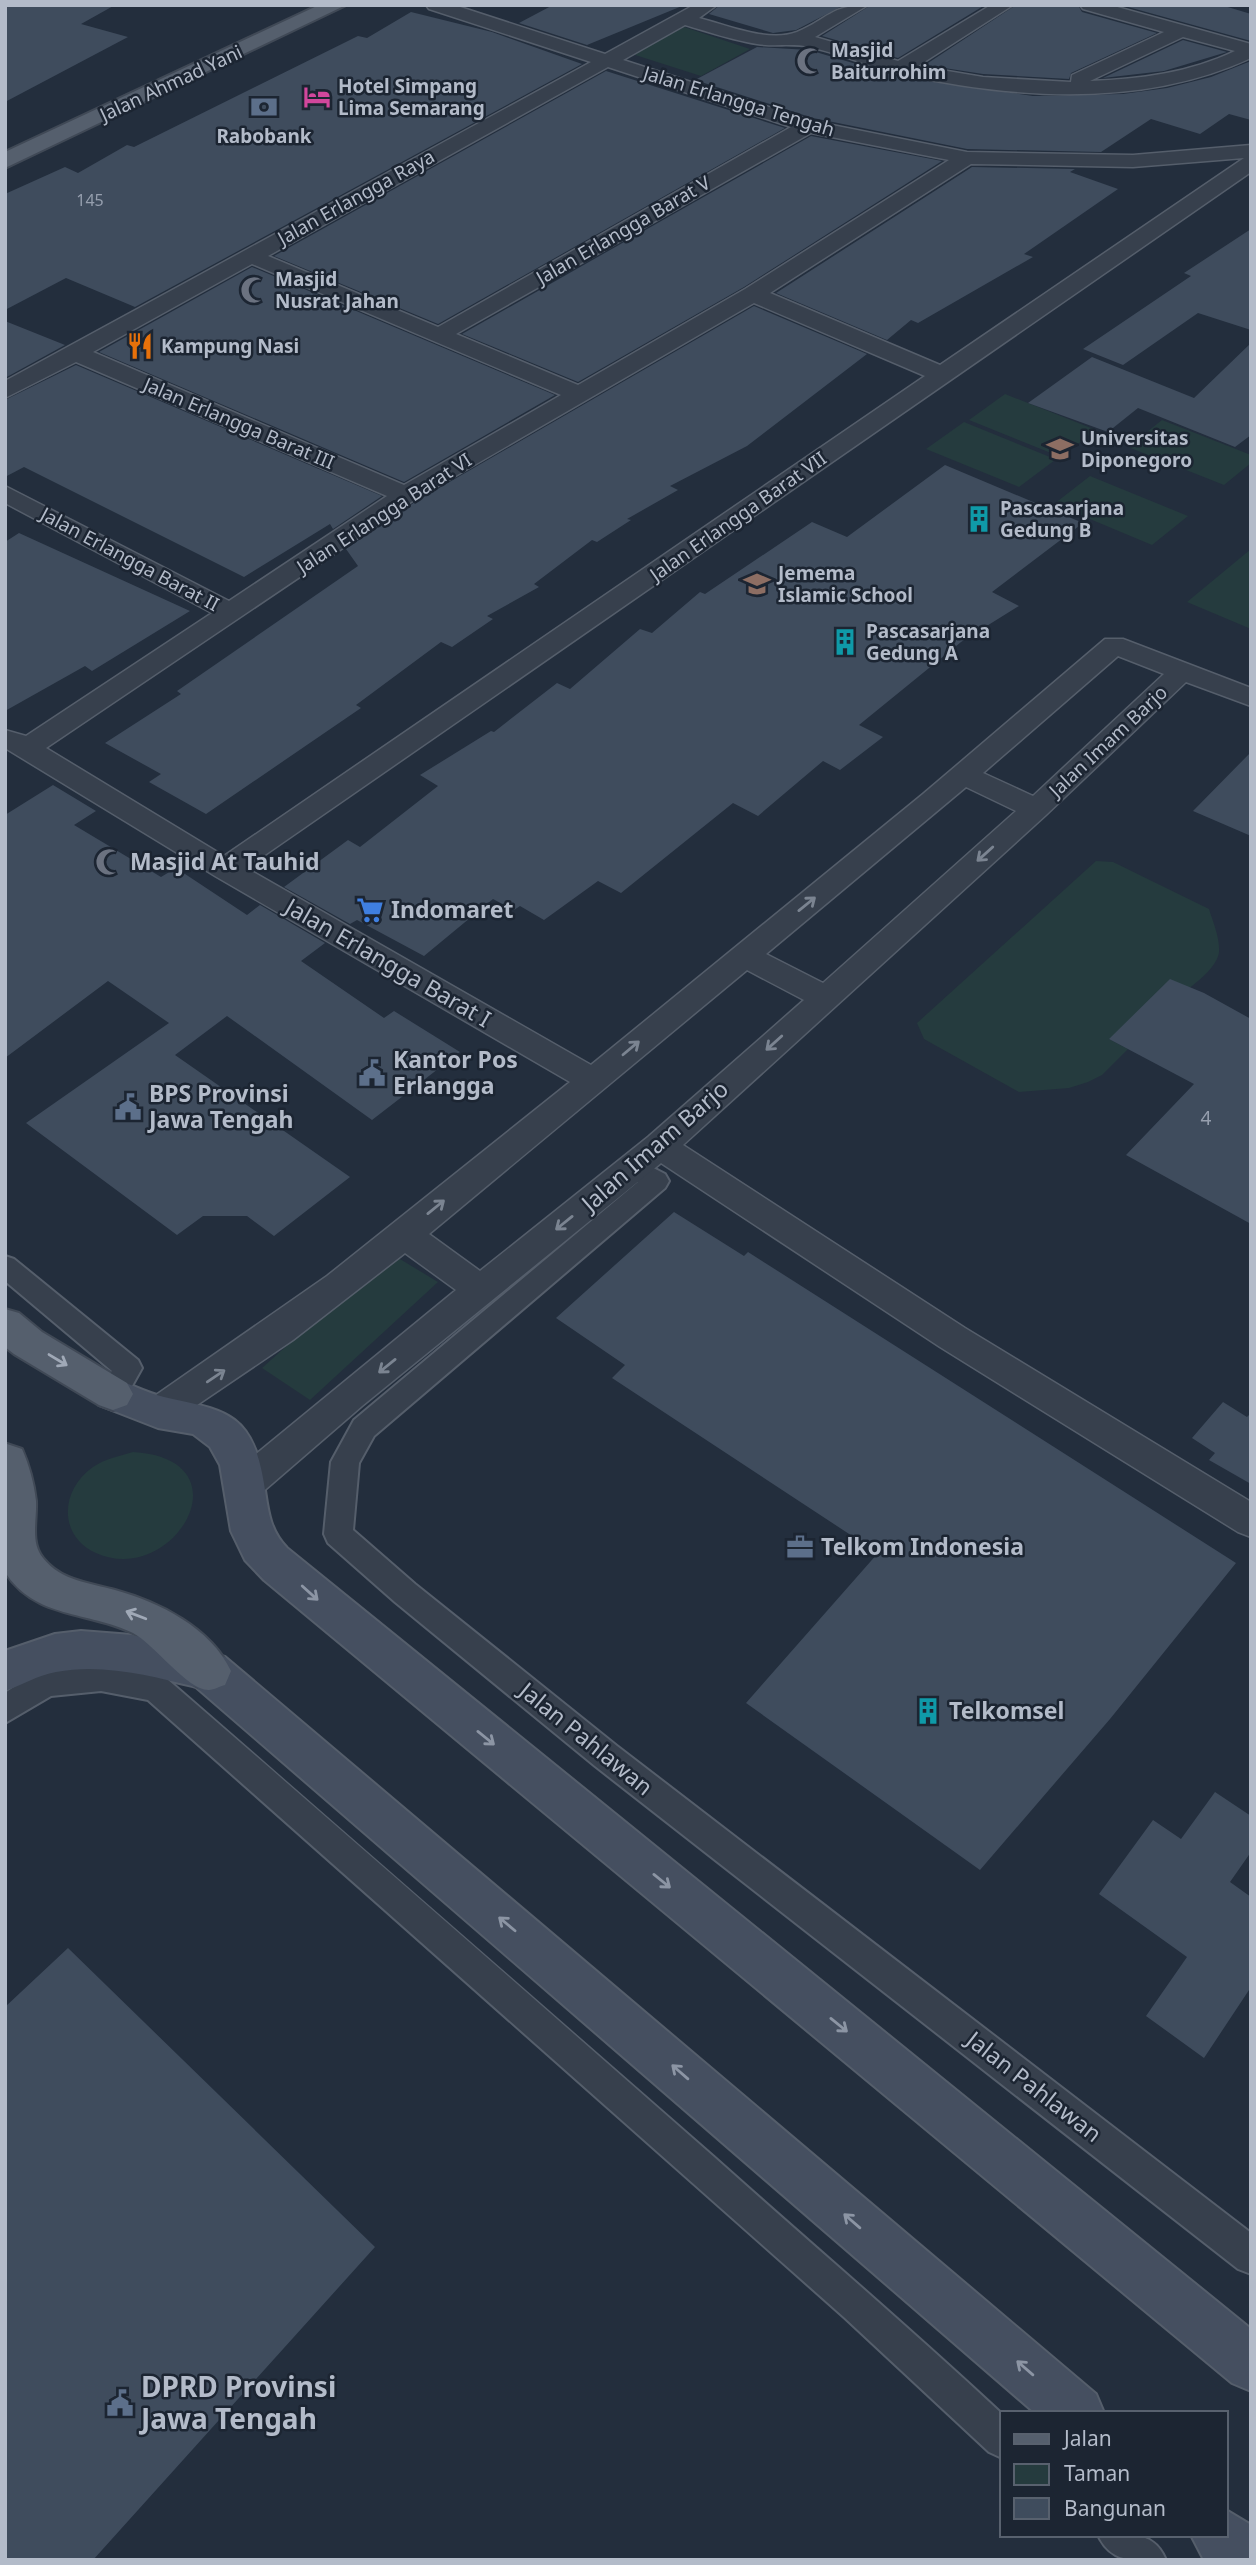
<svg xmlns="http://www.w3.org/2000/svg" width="1256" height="2565" font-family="'Noto Sans',sans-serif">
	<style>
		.green { fill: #253b3e }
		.building { fill: #3f4c5d }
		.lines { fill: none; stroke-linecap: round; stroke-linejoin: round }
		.pedestrian-casing { stroke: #555e6b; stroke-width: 4 }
		.minor-casing { stroke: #555e6b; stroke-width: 3 }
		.secondary-casing { stroke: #555e6b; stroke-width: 4 }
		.primary-casing { stroke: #404956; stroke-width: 4 }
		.pedestrian { fill: #37404d; fill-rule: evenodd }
		.minor { fill: #37404d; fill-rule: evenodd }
		.secondary { fill: #454f60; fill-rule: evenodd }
		.primary { fill: #555f6d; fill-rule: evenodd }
		.oneway { stroke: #7b8491 }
		.oneway2 { stroke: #a0a9b7 }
		.oneway3 { stroke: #8c95a4 }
		.labels { text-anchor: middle; stroke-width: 5; stroke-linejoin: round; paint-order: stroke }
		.far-number-label { font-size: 16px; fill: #969fae }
		.far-poi-label { font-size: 19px; font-weight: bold; fill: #b3bbc9; stroke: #1c2532; text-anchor: start }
		.far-street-label { font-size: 19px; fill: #b3bbc9; stroke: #1c2532 }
		.number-label { font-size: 19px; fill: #969fae }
		.poi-label { font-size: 23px; font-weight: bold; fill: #b3bbc9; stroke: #1c2532; text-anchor: start }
		.street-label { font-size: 23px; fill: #b3bbc9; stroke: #1c2532 }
		.near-poi-label { font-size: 28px; font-weight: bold; fill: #b3bbc9; stroke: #1c2532; text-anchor: start }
	</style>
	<rect width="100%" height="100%" fill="#232e3d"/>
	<path class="green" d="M684 27 750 49 701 76 629 53Z
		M1005 394 1096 430 1061 457 969 420Z
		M1162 420 1251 455V463L1224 485 1128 447Z
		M964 422 1055 459V460L1019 487 926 449Z
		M1090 476 1188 516 1152 545 1054 504Z
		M1251 549V629L1187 602Z
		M1096 861 1113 862 1209 909C1213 922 1220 938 1219 952 1217 980 1133 1024 1109 1039L1128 1049 1102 1075 1088 1082 1069 1088 1019 1092 924 1039 917 1023Z
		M390 1253 438 1282 310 1400 262 1368Z
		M133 1452C250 1459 173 1588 96 1553 58 1536 60 1490 93 1467 105 1459 119 1456 133 1452Z"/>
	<path class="building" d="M5 5H115L81 24 128 37 5 102Z
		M553 5H681L682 6 587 45 519 23Z
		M720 5H844L796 30 773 33 709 14Z
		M871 5H985L898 58 822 36Z
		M1016 5H1078L1082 12 1157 33 1071 73 1069 79 983 74 925 65Z
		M1121 5H1221L1251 14V41Z
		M411 12 492 32 582 64 135 307 66 278 5 310V194L65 167 78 173 127 145 134 147 358 36 367 38Z
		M1183 40 1227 52 1164 71 1103 78Z
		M757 47 809 50 900 77 1033 96 1123 94 1167 88 1211 77 1251 61V120L1229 114 1200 134 1151 119 1101 152 967 149 813 118 695 80Z
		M606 71 785 128 438 324 274 256Z
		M811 136 942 161 744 287 578 382 462 334Z
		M972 167 1075 169 1070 172 1118 189 1024 254 1033 257 918 323 911 320 887 340 776 293Z
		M1251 229V330L1198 313 1123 365 1083 349 1191 276 1184 273Z
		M252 267 555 395 404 482 99 352Z
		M754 306 867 354 747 446 670 486 678 490 627 519 631 520 597 542 592 540 534 584 539 587 487 616 493 619 452 647 441 642 356 705 361 708 206 814 149 782 161 774 105 743 181 694 177 691 358 566 346 549 415 502Z
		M5 321 65 345 5 378Z
		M1251 343V435L1235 447 1138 408 1108 432 1028 403 1092 357 1194 398Z
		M76 365 382 496 333 529 330 524 244 577 24 467 5 477V400Z
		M945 465 1083 523 992 592 1019 606 961 642 859 725 883 737 840 770 823 761 758 816 733 803 621 893 598 881 544 920 520 906 514 910 493 899 424 956 357 920 350 924 284 887 348 840 360 847 438 786 420 775 491 731 494 732 557 683 570 689 640 629 652 633 700 592 705 594 812 522 847 537Z
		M19 533 190 611 92 671 85 666 5 711V542Z
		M1251 752V836L1193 811Z
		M53 785 96 811 74 825 161 877 176 868 247 915 260 905 325 943 301 961 384 1018 394 1011 460 1052 372 1120 227 1016 175 1055 350 1177 274 1236 247 1216H203L177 1235 26 1123 169 1023 108 981 5 1058V815Z
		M1170 979 1204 993 1251 1019V1224L1126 1155 1194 1084 1109 1039Z
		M674 1212 744 1256 748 1252 1236 1563 1110 1719 980 1870 746 1703 878 1553 612 1378 625 1365 556 1318Z
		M1223 1402 1247 1417 1251 1413V1484L1209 1460 1215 1453 1192 1438Z
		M1215 1792 1251 1816V1852L1230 1882 1251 1897V1987L1204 2058 1146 2016 1187 1957 1099 1894 1153 1820 1181 1839Z
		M68 1948 375 2247 93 2560H5V2007Z"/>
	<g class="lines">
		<defs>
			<path id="pedestrian" d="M634 1158 665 1174 669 1181 665 1188 374 1436 359 1463 353 1530 415 1584 617 1746 1251 2233V2274L1238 2269 595 1766 395 1602 328 1543 324 1534 331 1462 354 1420 638 1182 621 1167 625 1160Z
				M5 1256 14 1259 138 1360 142 1368 123 1402 113 1405 103 1402 99 1394 112 1371 5 1281Z
				M101 1665 167 1679C350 1837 532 1997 714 2157 810 2243 908 2326 1002 2414V2458L989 2452 845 2318 148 1700 101 1691 51 1696 5 1723V1693C45 1666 55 1669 101 1665Z
				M1098 2535C1127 2535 1153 2529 1166 2560 1136 2560 1112 2565 1098 2535Z"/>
			<path id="minor" d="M426 5H454L605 54 694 5H717L699 18C727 25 768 43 797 32 828 19 831 5 868 5L815 37 898 61 991 5H1013L918 66 983 77 1071 82 1072 75 1164 32 1083 9 1080 5H1110L1251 44V58C1144 108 1014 99 901 74 870 67 841 54 810 47 792 43 775 47 757 44 732 40 709 32 685 25L623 60 812 121 967 152 1133 155 1251 145V172L246 868 591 1065 923 794 1105 639H1123L1251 688V706L1186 682 1046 815 683 1145 965 1328 1251 1502V1537L1238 1532 940 1347 661 1163 362 1406 259 1495 246 1499 233 1495 227 1484 233 1473 456 1290 405 1253 293 1340 172 1422 159 1427 146 1422 141 1412 146 1402 327 1276 570 1082 215 876 5 748V730L26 736 212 613 5 503V486L229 601 387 496 76 362 5 398V381L591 62 429 9ZM1183 37 1235 51C1188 73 1141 79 1090 81ZM608 67 791 127 438 327 268 256ZM811 133 949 160 745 289 578 385 456 334ZM1244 158 940 365 770 293 971 164 1133 167ZM252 264 561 395 404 485 93 352ZM754 303 925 376 224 856 46 748 414 500ZM1118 656 1164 674 1033 796 983 773ZM966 787 1016 811 823 983 766 954ZM747 970 804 1000 648 1137 480 1271 429 1234Z"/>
			<path id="secondary" d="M113 1378C130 1384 147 1393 164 1397 220 1410 251 1410 263 1478 268 1505 267 1527 287 1548L1251 2329V2391L1232 2383 264 1580 245 1560 231 1531 220 1465 210 1447 193 1434 158 1428 99 1405 93 1394 99 1383Z
				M81 1631 132 1635 225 1657 1096 2394 1104 2413H1035L196 1687C151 1676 103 1663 56 1672 38 1675 22 1685 5 1691V1651L55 1634Z
				M1226 2510 1251 2525V2560H1204L1191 2535H1226Z"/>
			<path id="primary" d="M319 5H346L5 168V152Z
				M5 1309 19 1313 42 1332 127 1383 133 1394 127 1405 113 1410 99 1405 14 1354 5 1347Z
				M7 1444 22 1449C29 1465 34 1483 36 1501 37 1520 30 1542 43 1558 61 1581 90 1583 115 1590 159 1602 211 1628 231 1671L225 1685C220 1686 214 1690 209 1690 188 1691 154 1644 133 1633 88 1611 35 1619 5 1572Z"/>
		</defs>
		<use href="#pedestrian" class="pedestrian-casing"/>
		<use href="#minor" class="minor-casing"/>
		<use href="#secondary" class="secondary-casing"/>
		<use href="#primary" class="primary-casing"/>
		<use href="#pedestrian" class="pedestrian"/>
		<use href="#minor" class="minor"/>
		<use href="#secondary" class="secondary"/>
		<use href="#primary" class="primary"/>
	</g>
	<defs><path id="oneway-shaft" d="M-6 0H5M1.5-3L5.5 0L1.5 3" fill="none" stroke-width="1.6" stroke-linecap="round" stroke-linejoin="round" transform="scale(1.75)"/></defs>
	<g class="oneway">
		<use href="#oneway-shaft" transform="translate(985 854) rotate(138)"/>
		<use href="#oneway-shaft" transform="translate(807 904) rotate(-39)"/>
		<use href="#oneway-shaft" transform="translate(774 1043) rotate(138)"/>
		<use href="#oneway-shaft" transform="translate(631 1048) rotate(-40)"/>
		<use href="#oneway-shaft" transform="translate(436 1207) rotate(-39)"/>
		<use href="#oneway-shaft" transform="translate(564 1223) rotate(141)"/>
		<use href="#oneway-shaft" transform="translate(387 1366) rotate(141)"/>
		<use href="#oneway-shaft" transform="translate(216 1376) rotate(-34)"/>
	</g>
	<g class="oneway2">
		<use href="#oneway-shaft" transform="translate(58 1360) rotate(31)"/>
		<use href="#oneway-shaft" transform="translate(136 1615) rotate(-159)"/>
	</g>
	<g class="oneway3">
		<use href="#oneway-shaft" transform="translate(310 1593) rotate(42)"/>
		<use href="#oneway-shaft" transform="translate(486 1738) rotate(39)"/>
		<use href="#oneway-shaft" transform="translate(662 1881) rotate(39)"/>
		<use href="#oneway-shaft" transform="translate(507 1924) rotate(-140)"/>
		<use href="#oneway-shaft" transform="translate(839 2025) rotate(39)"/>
		<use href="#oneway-shaft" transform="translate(680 2072) rotate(-139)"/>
		<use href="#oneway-shaft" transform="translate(852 2221) rotate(-139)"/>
		<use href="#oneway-shaft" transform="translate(1025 2368) rotate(-139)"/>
	</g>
	<defs>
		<symbol id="mosque-bare" viewBox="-9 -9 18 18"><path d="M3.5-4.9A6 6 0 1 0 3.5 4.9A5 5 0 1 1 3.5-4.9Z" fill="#6b7280" stroke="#1c2532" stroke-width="2.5" paint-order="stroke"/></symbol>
		<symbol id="hotel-bare" viewBox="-9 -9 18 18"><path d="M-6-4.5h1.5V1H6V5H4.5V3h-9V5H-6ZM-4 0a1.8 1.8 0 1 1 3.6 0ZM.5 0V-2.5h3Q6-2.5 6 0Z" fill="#d1479c" stroke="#1c2532" stroke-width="2.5" paint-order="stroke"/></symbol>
		<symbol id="bank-bare" viewBox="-9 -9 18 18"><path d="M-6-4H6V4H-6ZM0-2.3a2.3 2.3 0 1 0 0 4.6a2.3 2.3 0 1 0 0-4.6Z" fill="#5c6f8a" stroke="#1c2532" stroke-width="2.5" paint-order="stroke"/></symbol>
		<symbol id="restaurant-bare" viewBox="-9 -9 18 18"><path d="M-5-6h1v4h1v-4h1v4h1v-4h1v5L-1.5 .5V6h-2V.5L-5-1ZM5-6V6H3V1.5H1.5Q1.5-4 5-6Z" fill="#e8710a" stroke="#1c2532" stroke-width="2.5" paint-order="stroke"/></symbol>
		<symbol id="university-bare" viewBox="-9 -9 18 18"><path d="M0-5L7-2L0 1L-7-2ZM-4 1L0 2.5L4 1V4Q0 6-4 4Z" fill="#8d6e63" stroke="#1c2532" stroke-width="2.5" paint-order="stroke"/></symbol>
		<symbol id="building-bare" viewBox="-9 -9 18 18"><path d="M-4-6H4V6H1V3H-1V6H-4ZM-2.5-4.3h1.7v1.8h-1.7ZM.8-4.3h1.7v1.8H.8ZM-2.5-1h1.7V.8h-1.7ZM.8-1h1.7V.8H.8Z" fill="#0f9aa8" stroke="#1c2532" stroke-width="2.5" paint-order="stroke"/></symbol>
		<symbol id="school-bare" viewBox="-9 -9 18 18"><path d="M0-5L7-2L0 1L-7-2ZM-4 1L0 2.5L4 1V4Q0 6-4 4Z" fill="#8d6e63" stroke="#1c2532" stroke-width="2.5" paint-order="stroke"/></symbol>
		<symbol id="supermarket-bare" viewBox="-9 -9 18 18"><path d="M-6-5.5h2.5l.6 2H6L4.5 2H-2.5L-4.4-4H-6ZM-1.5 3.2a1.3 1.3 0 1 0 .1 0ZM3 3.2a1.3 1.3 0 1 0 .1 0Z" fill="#3f7fe0" stroke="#1c2532" stroke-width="2.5" paint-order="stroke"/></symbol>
		<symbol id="civic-bare" viewBox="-9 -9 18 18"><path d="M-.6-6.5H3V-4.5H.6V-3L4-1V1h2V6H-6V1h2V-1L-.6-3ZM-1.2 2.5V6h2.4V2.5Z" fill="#5c6f8a" stroke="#1c2532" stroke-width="2.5" paint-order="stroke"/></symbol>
		<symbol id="office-bare" viewBox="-9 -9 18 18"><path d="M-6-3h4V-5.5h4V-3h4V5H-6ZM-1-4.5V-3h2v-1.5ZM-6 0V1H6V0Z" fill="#5c6f8a" stroke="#1c2532" stroke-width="2.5" paint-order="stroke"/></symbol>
	</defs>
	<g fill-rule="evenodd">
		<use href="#mosque-bare" x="791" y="42" width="38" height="38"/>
		<use href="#hotel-bare" x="298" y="78" width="38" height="38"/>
		<use href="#bank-bare" x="245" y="88" width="38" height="38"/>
		<use href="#mosque-bare" x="235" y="271" width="38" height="38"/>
		<use href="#restaurant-bare" x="121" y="327" width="38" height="38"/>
		<use href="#university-bare" x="1041" y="430" width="38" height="38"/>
		<use href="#building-bare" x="960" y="500" width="38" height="38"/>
		<use href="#school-bare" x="738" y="565" width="38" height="38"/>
		<use href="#building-bare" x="826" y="623" width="38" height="38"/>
		<use href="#mosque-bare" x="90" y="843" width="38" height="38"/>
		<use href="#supermarket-bare" x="351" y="891" width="38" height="38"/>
		<use href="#civic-bare" x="353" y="1054" width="38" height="38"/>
		<use href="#civic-bare" x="109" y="1088" width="38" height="38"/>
		<use href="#office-bare" x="781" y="1528" width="38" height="38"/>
		<use href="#building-bare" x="909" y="1692" width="38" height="38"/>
		<use href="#civic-bare" x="101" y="2384" width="38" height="38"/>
	</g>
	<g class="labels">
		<g class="far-number-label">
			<text x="90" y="206">145</text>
		</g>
		<g class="far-poi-label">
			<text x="831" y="57">Masjid<tspan x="831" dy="22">Baiturrohim</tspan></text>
			<text x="338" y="93">Hotel Simpang<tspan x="338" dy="22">Lima Semarang</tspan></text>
			<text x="264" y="143" text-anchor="middle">Rabobank</text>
			<text x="275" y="286">Masjid<tspan x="275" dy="22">Nusrat Jahan</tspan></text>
			<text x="161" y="353">Kampung Nasi</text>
			<text x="1081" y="445">Universitas<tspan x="1081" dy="22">Diponegoro</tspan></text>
			<text x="1000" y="515">Pascasarjana<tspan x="1000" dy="22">Gedung B</tspan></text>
			<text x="778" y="580">Jemema<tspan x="778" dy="22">Islamic School</tspan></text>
			<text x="866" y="638">Pascasarjana<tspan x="866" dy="22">Gedung A</tspan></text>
		</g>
		<g class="far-street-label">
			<text transform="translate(171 83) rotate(-25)" y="7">Jalan Ahmad Yani</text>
			<text transform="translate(739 101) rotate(17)" y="7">Jalan Erlangga Tengah</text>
			<text transform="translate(356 197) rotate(-29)" y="7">Jalan Erlangga Raya</text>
			<text transform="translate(623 230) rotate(-30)" y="7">Jalan Erlangga Barat V</text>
			<text transform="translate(239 423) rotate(23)" y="7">Jalan Erlangga Barat III</text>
			<text transform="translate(384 513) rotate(-33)" y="7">Jalan Erlangga Barat VI</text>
			<text transform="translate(738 516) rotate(-35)" y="7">Jalan Erlangga Barat VII</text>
			<text transform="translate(130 559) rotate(28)" y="7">Jalan Erlangga Barat II</text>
			<text transform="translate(1108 741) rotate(-43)" y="7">Jalan Imam Barjo</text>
		</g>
		<g class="number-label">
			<text x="1206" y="1125">4</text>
		</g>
		<g class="poi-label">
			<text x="130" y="870">Masjid At Tauhid</text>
			<text x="391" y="918">Indomaret</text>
			<text x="393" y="1068">Kantor Pos<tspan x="393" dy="26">Erlangga</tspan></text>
			<text x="149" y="1102">BPS Provinsi<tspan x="149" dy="26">Jawa Tengah</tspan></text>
			<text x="821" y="1555">Telkom Indonesia</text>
			<text x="949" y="1719">Telkomsel</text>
		</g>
		<g class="street-label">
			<text transform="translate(388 963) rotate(30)" y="8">Jalan Erlangga Barat I</text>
			<text transform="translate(655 1146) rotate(-41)" y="8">Jalan Imam Barjo</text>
			<text transform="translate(586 1739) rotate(39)" y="8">Jalan Pahlawan</text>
			<text transform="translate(1034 2087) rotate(38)" y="8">Jalan Pahlawan</text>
		</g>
		<g class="near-poi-label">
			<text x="141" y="2397">DPRD Provinsi<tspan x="141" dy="32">Jawa Tengah</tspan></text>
		</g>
	</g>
	<rect width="1256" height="2565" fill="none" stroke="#b3bbc9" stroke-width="14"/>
	<rect x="1000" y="2411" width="228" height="126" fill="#1c2532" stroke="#58616e" stroke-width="2"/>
	<rect x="1014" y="2434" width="35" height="10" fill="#555f6d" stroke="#58616e" stroke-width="2"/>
	<text x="1064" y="2446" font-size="21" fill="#b3bbc9">Jalan</text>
	<rect x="1014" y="2464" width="35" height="21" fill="#253b3e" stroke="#58616e" stroke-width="2"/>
	<text x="1064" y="2481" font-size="21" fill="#b3bbc9">Taman</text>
	<rect x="1014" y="2498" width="35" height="21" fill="#3f4c5d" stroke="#58616e" stroke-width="2"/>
	<text x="1064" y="2516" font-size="21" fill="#b3bbc9">Bangunan</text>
</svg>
